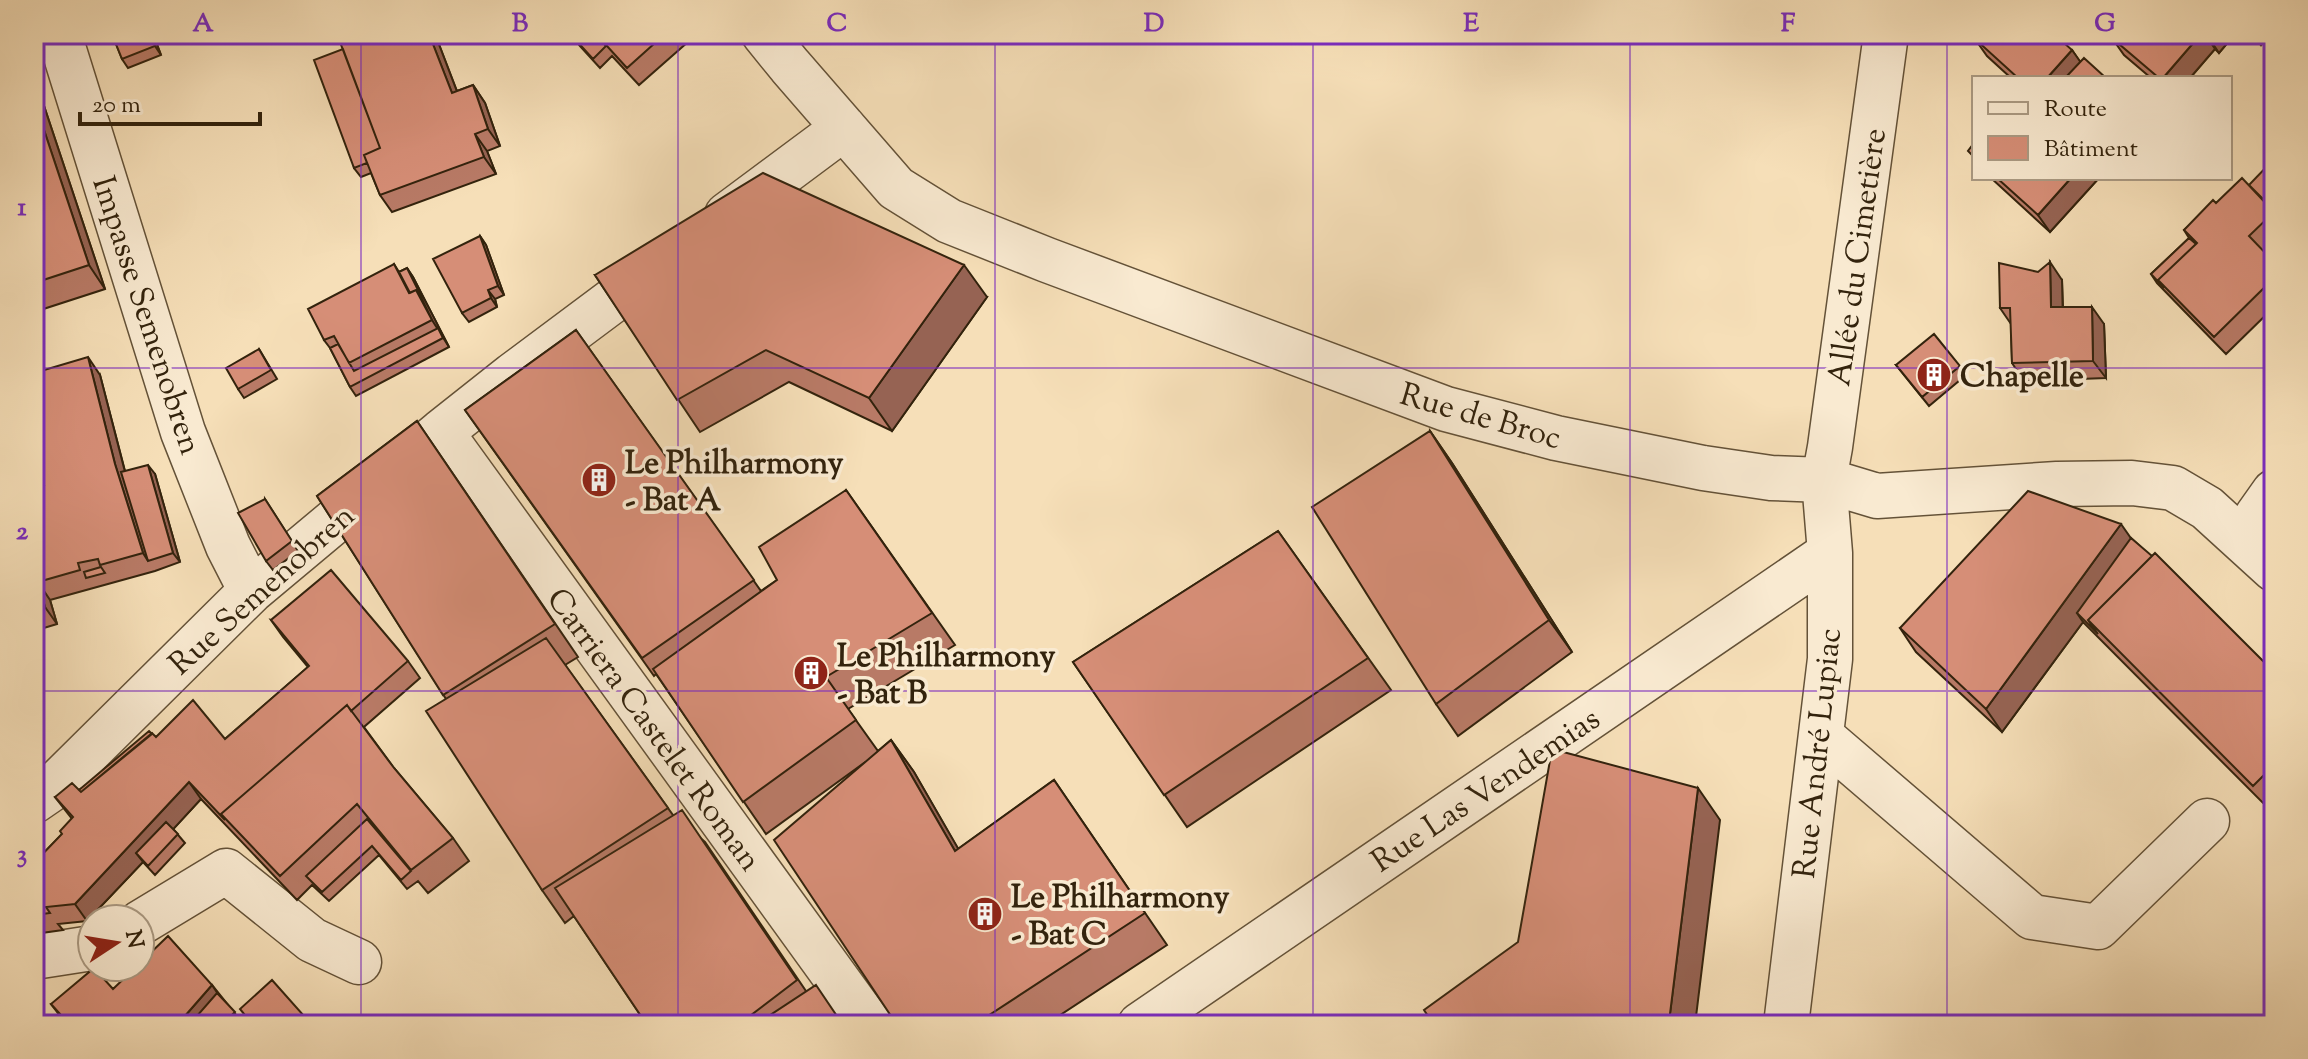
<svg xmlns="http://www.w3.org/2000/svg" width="2308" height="1059" font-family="'Sorts Mill Goudy',serif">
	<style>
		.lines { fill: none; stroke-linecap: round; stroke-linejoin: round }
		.minor-casing { stroke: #645238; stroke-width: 47 }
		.minor { stroke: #f9ead1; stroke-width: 44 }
		.wall { fill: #b87a66; stroke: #33230d; stroke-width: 2 }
		.shaded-wall { fill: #966353; stroke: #33230d; stroke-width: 2 }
		.building { fill: #d68e77; stroke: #33230d; stroke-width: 2 }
		.grid { fill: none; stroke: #7b2cbf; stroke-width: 2; stroke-opacity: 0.55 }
		.labels { text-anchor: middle; stroke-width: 7; stroke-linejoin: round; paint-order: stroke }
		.street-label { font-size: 32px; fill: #33230d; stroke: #f9ead1 }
		.poi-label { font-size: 32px; font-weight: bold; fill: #33230d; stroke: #f9ead1; text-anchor: start }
		.neatline { fill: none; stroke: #7b2cbf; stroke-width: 3 }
		.grid-label { font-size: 26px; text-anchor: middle; font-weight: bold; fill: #7b2cbf }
	</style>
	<rect width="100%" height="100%" fill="#f6dfb8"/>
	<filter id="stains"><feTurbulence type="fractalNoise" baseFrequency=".0025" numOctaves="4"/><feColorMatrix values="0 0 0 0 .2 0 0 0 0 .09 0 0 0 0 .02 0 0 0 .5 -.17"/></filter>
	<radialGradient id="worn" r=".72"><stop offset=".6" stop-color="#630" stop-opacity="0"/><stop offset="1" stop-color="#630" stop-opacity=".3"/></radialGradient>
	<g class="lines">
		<defs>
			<path id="minor" d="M59 34 183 432 228 546 251 591
				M764 34 790 66 896 188 949 221 1047 260 1446 409 1556 438 1703 468 1771 478 1824 480 1877 496 2057 484 2132 483 2173 488 2207 508 2274 569
				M727 215 844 128
				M441 432 870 1025
				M2250 546 2257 516 2274 492
				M1821 736 2032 917 2098 927 2207 821
				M34 801 50 790 251 591 441 432 513 375 659 266
				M140 923 226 871 312 940 359 962
				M34 957 92 948
				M1140 1025 1830 553
				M1786 1025 1830 659V553L1824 480 1830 447 1886 34"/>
		</defs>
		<use href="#minor" class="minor-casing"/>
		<use href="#minor" class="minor"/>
	</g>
	<path class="wall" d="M112 34H153L161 55 128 68 122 59Z
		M338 34H435L457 91 473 85 485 103 500 146 487 151 496 174 392 212 380 195 371 173 361 177 354 168 343 49Z
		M576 34H697L639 85 612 56 600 68 580 46 573 37Z
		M2115 34H2235L2219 53 2215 49 2190 78H2151L2124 55 2112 38Z
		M2249 34H2270L2261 45Z
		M1975 39 2072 50 2080 62 2106 78H2011L1987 56Z
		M34 78 36 82 105 289 34 312Z
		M2274 159V240L2263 251 2274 262V307L2226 354 2157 283 2151 274 2189 238 2184 230 2216 203 2253 190Z
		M1991 178H2099L2050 232Z
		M480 236 486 245 504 295 495 299 497 307 469 322 462 313Z
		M394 264 399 272 407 268 413 277 449 347 356 396 350 387 330 348 324 340Z
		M595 275 987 297 892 431 789 382 700 432Z
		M2062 280 2063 307 2104 324 2106 378 2024 381 2012 363 2011 324 2000 308Z
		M576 330 761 591 777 580 846 490 955 645 848 709 878 751 891 740 914 772 958 849 1054 780 1167 945 1045 1025H897L864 763 766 834 656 674 654 676 465 410Z
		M259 349 277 379 244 398 238 389Z
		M1896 365 1960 366 1966 375 1929 406Z
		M100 375 125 471 155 474 180 562 155 571 50 600 57 624 34 631V488L44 485Z
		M417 421 578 657 565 665 673 815 705 842 806 991 844 1025H647L574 916 565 923 542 890 446 699 317 496Z
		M1430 431 1452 463 1572 652 1458 736 1436 704Z
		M265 499 298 551 273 570 266 561Z
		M1278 531 1391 690 1187 827 1073 662Z
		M2131 538 2274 672V805L2269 809 2083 622 2002 732 1916 652 1900 628Z
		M271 620 408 661 420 678 364 727 394 768 453 838 469 861 428 893 418 881 407 889 379 855 329 901 312 885 297 900 201 799 173 829 185 843 155 875 143 862 87 921 58 924 63 930 34 934V863L62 834 72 819 55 797 79 790 156 737 225 739 308 667 283 637Z
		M212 985 241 1021 237 1025H67L51 1004 113 989Z"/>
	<path class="shaded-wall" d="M150 34H153L161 55 155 46Z
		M429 34H435L464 110 452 93Z
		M847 34H858L852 41Z
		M2201 34H2205L2215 49 2190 78H2163Z
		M2208 34H2235L2219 53 2207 35Z
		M2255 34H2270L2261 45 2254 35Z
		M2072 50 2084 67 2074 78H2047Z
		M34 78 36 82 105 289 89 265 34 100Z
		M473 85 485 103 500 146 488 129Z
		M475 134 487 151 496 174 484 157Z
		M2071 178H2099L2050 232 2038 215Z
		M480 236 486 245 504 295 498 286Z
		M2050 262 2062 280 2063 324 2051 307Z
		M964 265 987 297 892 431 869 398Z
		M407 268 413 277 449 347 432 320Z
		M488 290 495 299 497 307 491 298Z
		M2092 307 2104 324 2106 378 2093 361Z
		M88 357 100 375 148 561 143 553 115 464Z
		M1430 431 1452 463 1572 652 1549 620Z
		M148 465 155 474 180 562 173 553Z
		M2121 524 2137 547 2077 613 2083 622 2002 732 1986 709Z
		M38 582 50 600 57 624 45 607Z
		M891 740 914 772 978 883 955 851Z
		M189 782 201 799 144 861 136 853 143 862 87 921 75 904Z
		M1698 788 1720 820 1695 1025H1671L1669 1022Z
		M212 985 224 1003 189 1025 184 1017Z"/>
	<path class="building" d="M112 34H150L155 46 122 59Z
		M337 34H429L452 93 473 85 488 129 475 134 484 157 380 195 364 155 380 148Z
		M576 34H595L606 46 593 59 573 37Z
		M596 34H665L627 68Z
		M1979 34H2054L2072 50 2047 78H2018L1975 39Z
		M2115 34H2201L2163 78H2159L2112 38Z
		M343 49 380 148 364 155 367 163 354 168 314 60Z
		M2084 58 2106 78H2065Z
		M34 100 89 265 34 283Z
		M1974 143V157L1968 151Z
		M2274 159V210L2249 185Z
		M763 173 964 265 869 398 766 350 677 400 595 275Z
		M1997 178H2071L2038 215Z
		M2242 178 2274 212 2249 236 2274 262V278L2214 337 2158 280 2197 243 2184 230 2213 200 2216 203Z
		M480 236 498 286 488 290 491 298 462 313 433 259Z
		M2189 238 2196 244 2158 280 2164 288 2151 274Z
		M2050 262 2051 307H2092L2093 361 2012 363 2010 308H2000L1999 263 2038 272Z
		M394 264 409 293 416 290 432 320 349 363 334 336 324 340 308 309Z
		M407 268 422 298 416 290 410 293 399 272Z
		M438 328 443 338 350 387 330 348 338 344 354 371Z
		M576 330 754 580 642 658 465 410Z
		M1934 334 1960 366 1922 397 1896 365Z
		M259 349 271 370 238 389 226 368Z
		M88 357 115 464 143 553 100 565 98 559 78 563 80 570 38 582 45 607 34 610V522H36L34 514V488L44 485 34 449V373Z
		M417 421 555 624 443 695 317 496Z
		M1430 431 1549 620 1436 704 1312 507Z
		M148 465 173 553 148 561 121 472Z
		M846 490 932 613 826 677 856 720 743 802 653 669 777 580 759 547Z
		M2028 491 2121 524 1986 709 1900 628Z
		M265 499 292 541 266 561 238 513Z
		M1278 531 1368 658 1164 795 1073 662Z
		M2131 538 2152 556 2088 620 2098 634 2077 613Z
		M2155 553 2274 672V765L2253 786 2088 620Z
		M101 567 105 573 86 578 84 572Z
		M331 570 408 661 351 711 347 705 221 814 225 820 189 782 75 904 46 907 50 913 34 915V863L62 834 60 831 73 817 55 797 72 783 81 792 152 733 156 737 193 700 225 739 309 666 271 620Z
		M546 638 668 808 542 890 426 711Z
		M347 705 394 768 453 838 411 870 357 804 280 876 221 814Z
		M149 731 152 734 81 792 79 790Z
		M891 740 955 851 1054 780 1145 913 974 1025H897L774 840Z
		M1552 749 1698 788 1669 1022 1664 1025H1434L1424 1010 1518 942Z
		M682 810 797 980 738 1025H647L555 888Z
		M367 819 411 871 401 880 372 846 322 892 306 876Z
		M166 822 178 834 148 866 136 853Z
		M168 936 212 985 184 1017 192 1025H70L51 1004 94 968 113 989 136 967H140V963Z
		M272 980 312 1025H253L240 1009Z
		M816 985 843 1025H755Z
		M217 993 235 1012 221 1025H192L190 1024Z"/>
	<path class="grid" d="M361 34V1025M678 34V1025M995 34V1025M1313 34V1025M1630 34V1025M1947 34V1025M34 368H2274M34 691H2274"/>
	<defs>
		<symbol id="building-disc" viewBox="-11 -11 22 22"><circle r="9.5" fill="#8f2418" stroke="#f9ead1"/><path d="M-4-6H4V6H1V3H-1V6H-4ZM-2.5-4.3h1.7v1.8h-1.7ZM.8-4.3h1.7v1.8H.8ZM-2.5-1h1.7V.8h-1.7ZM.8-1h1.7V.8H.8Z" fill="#fff"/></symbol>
	</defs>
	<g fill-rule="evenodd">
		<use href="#building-disc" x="1914" y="355" width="40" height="40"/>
		<use href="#building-disc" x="579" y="460" width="40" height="40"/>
		<use href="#building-disc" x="791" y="653" width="40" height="40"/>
		<use href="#building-disc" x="965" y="894" width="40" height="40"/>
	</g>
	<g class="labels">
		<g class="street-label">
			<text transform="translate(1856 257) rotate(-82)" y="11">Allée du Cimetière</text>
			<text transform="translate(148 315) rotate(72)" y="11">Impasse Semenobren</text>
			<text transform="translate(1481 415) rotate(16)" y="11">Rue de Broc</text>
			<text transform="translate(261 589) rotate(-42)" y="11">Rue Semenobren</text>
			<text transform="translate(655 729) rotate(54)" y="11">Carriera Castelet Roman</text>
			<text transform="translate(1816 753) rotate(-84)" y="11">Rue André Lupiac</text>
			<text transform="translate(1485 789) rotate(-34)" y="11">Rue Las Vendemias</text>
		</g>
		<g class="poi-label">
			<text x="1960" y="386">Chapelle</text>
			<text x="625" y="473">Le Philharmony<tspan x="625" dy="37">- Bat A</tspan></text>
			<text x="837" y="666">Le Philharmony<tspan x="837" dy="37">- Bat B</tspan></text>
			<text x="1011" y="907">Le Philharmony<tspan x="1011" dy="37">- Bat C</tspan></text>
		</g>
	</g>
	<rect width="2308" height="1059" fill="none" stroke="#f6dfb8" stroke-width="88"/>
	<rect x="1972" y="76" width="260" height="104" fill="#f9ead1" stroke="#aa9a83" stroke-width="2"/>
	<rect x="1988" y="102" width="40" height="12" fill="#f9ead1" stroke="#aa9a83" stroke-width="2"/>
	<text x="2044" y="116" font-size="24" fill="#33230d">Route</text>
	<rect x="1988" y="136" width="40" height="24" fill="#d68e77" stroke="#aa9a83" stroke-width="2"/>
	<text x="2044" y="156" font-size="24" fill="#33230d">Bâtiment</text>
	<g transform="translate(116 943) rotate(78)"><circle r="38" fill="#f9ead1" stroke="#aa9a83" stroke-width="2"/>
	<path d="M0-6L14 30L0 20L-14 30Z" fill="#8f2418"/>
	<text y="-12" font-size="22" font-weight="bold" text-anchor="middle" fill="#33230d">N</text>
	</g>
	<path d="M80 112v12h180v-12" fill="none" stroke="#33230d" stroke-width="4"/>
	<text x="92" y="112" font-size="24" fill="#33230d" stroke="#f9ead1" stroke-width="6" paint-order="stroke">20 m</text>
	<rect x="44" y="44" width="2220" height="971" class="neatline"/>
	<g class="grid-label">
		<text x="203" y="31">A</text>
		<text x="520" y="31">B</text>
		<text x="837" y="31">C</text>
		<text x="1154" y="31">D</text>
		<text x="1471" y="31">E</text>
		<text x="1788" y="31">F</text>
		<text x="2105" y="31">G</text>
		<text x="22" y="215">1</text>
		<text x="22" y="539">2</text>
		<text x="22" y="862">3</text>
	</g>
	<rect width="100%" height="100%" filter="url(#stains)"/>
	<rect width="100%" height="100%" fill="url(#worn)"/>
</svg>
